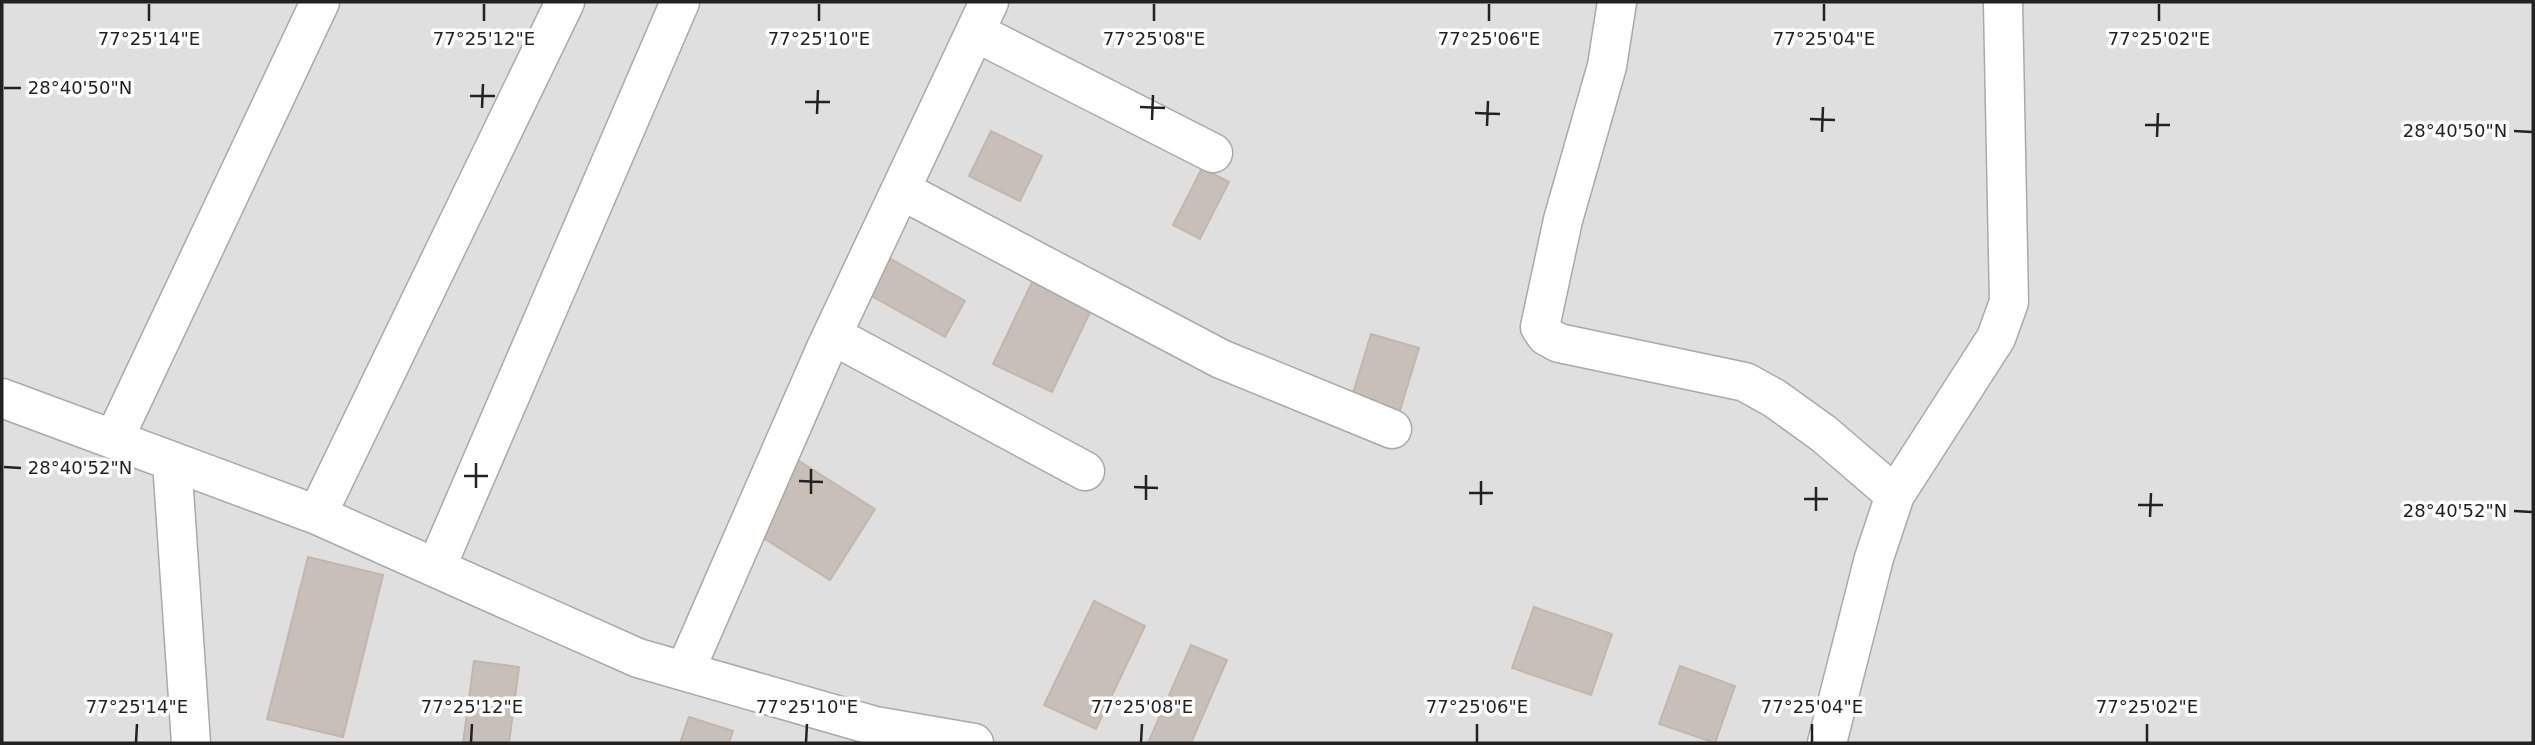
<svg xmlns="http://www.w3.org/2000/svg" width="2535" height="745" font-family="'DejaVu Sans',sans-serif">
	<style>
		.residential { fill: #e0dfdf }
		.building { fill: #c7bfb8; stroke: #c4b6ab; stroke-width: 2 }
		.lines { fill: none; stroke-linecap: round; stroke-linejoin: round }
		.minor-casing { stroke: #a9a9a9; stroke-width: 41 }
		.minor { stroke: #fff; stroke-width: 38 }
		.ticks { fill: none; stroke: #222; stroke-width: 2.5 }
		.ticks-label { font-size: 18px; text-anchor: middle; fill: #222; stroke: #fff; stroke-width: 7; stroke-linejoin: round; paint-order: stroke }
	</style>
	<rect width="100%" height="100%" fill="#f2efe9"/>
	<path class="residential" d="M2 2H2533V743H2Z"/>
	<path class="building" d="M991 131 1042 156 1020 201 969 176Z
		M1202 168 1229 182 1200 239 1173 225Z
		M882 254 965 301 945 337 861 290Z
		M1035 276 1094 304 1052 392 993 364Z
		M1371 334 1419 348 1398 417 1350 403Z
		M796 459 875 509 830 580 751 530Z
		M308 557 383 575 343 737 267 719Z
		M1094 601 1145 626 1096 729 1044 705Z
		M1534 607 1612 634 1591 695 1512 668Z
		M1191 645 1227 660 1191 743H1148Z
		M474 661 519 667 509 743H463Z
		M1680 666 1735 686 1715 743 1659 724Z
		M689 717 733 731 729 743H680Z"/>
	<g class="lines">
		<defs>
			<path id="minor" d="M1617 2 1607 66 1563 220 1540 327 1546 336 1559 343 1745 382 1774 398 1824 434 1895 495
				M975 32 1213 153
				M901 190 1221 359 1392 429
				M832 335 1085 471
				M2 398 317 515 638 658 875 726 974 743
				M114 439 320 2
				M172 461 191 743
				M317 515 565 2
				M436 568 680 2
				M685 671 826 348 989 2
				M1827 743 1874 558 1895 495 1996 338 2009 302 2003 2"/>
		</defs>
		<use href="#minor" class="minor-casing"/>
		<use href="#minor" class="minor"/>
	</g>
	<path class="ticks" d="M149 21V4M484 21V4M819 21V4M1154 21V4M1489 21V4M1824 21V4M2159 21V4M4 88H21M470 96H495M805 102H830M1140 107 1165 108M482 108 483 84M1475 113 1500 114M817 114 818 90M1810 119 1835 120M1152 120 1153 95M2145 125H2170M1487 126 1488 101M2514 131 2532 132M1822 132 1823 107M2157 137 2158 113M4 467 21 468M464 476H488M799 481 823 482M1134 487 1158 488M476 488V463M1469 493H1493M811 494V469M1804 499H1828M1146 500V475M1481 505V481M2138 505H2163M1816 511V487M2514 511 2532 512M2150 517 2151 493M136 742 137 724M471 742 472 724M806 742 807 724M1141 742 1142 724M1477 742V724M1812 742V724M2147 742V724"/>
	<g class="ticks-label">
		<text x="149" y="45">77°25'14"E</text>
		<text x="484" y="45">77°25'12"E</text>
		<text x="819" y="45">77°25'10"E</text>
		<text x="1154" y="45">77°25'08"E</text>
		<text x="1489" y="45">77°25'06"E</text>
		<text x="1824" y="45">77°25'04"E</text>
		<text x="2159" y="45">77°25'02"E</text>
		<text x="80" y="94">28°40'50"N</text>
		<text x="2455" y="137">28°40'50"N</text>
		<text x="80" y="474">28°40'52"N</text>
		<text x="2455" y="517">28°40'52"N</text>
		<text x="137" y="713">77°25'14"E</text>
		<text x="472" y="713">77°25'12"E</text>
		<text x="807" y="713">77°25'10"E</text>
		<text x="1142" y="713">77°25'08"E</text>
		<text x="1477" y="713">77°25'06"E</text>
		<text x="1812" y="713">77°25'04"E</text>
		<text x="2147" y="713">77°25'02"E</text>
	</g>
	<rect width="2535" height="745" fill="none" stroke="#222222" stroke-width="7"/>
</svg>
